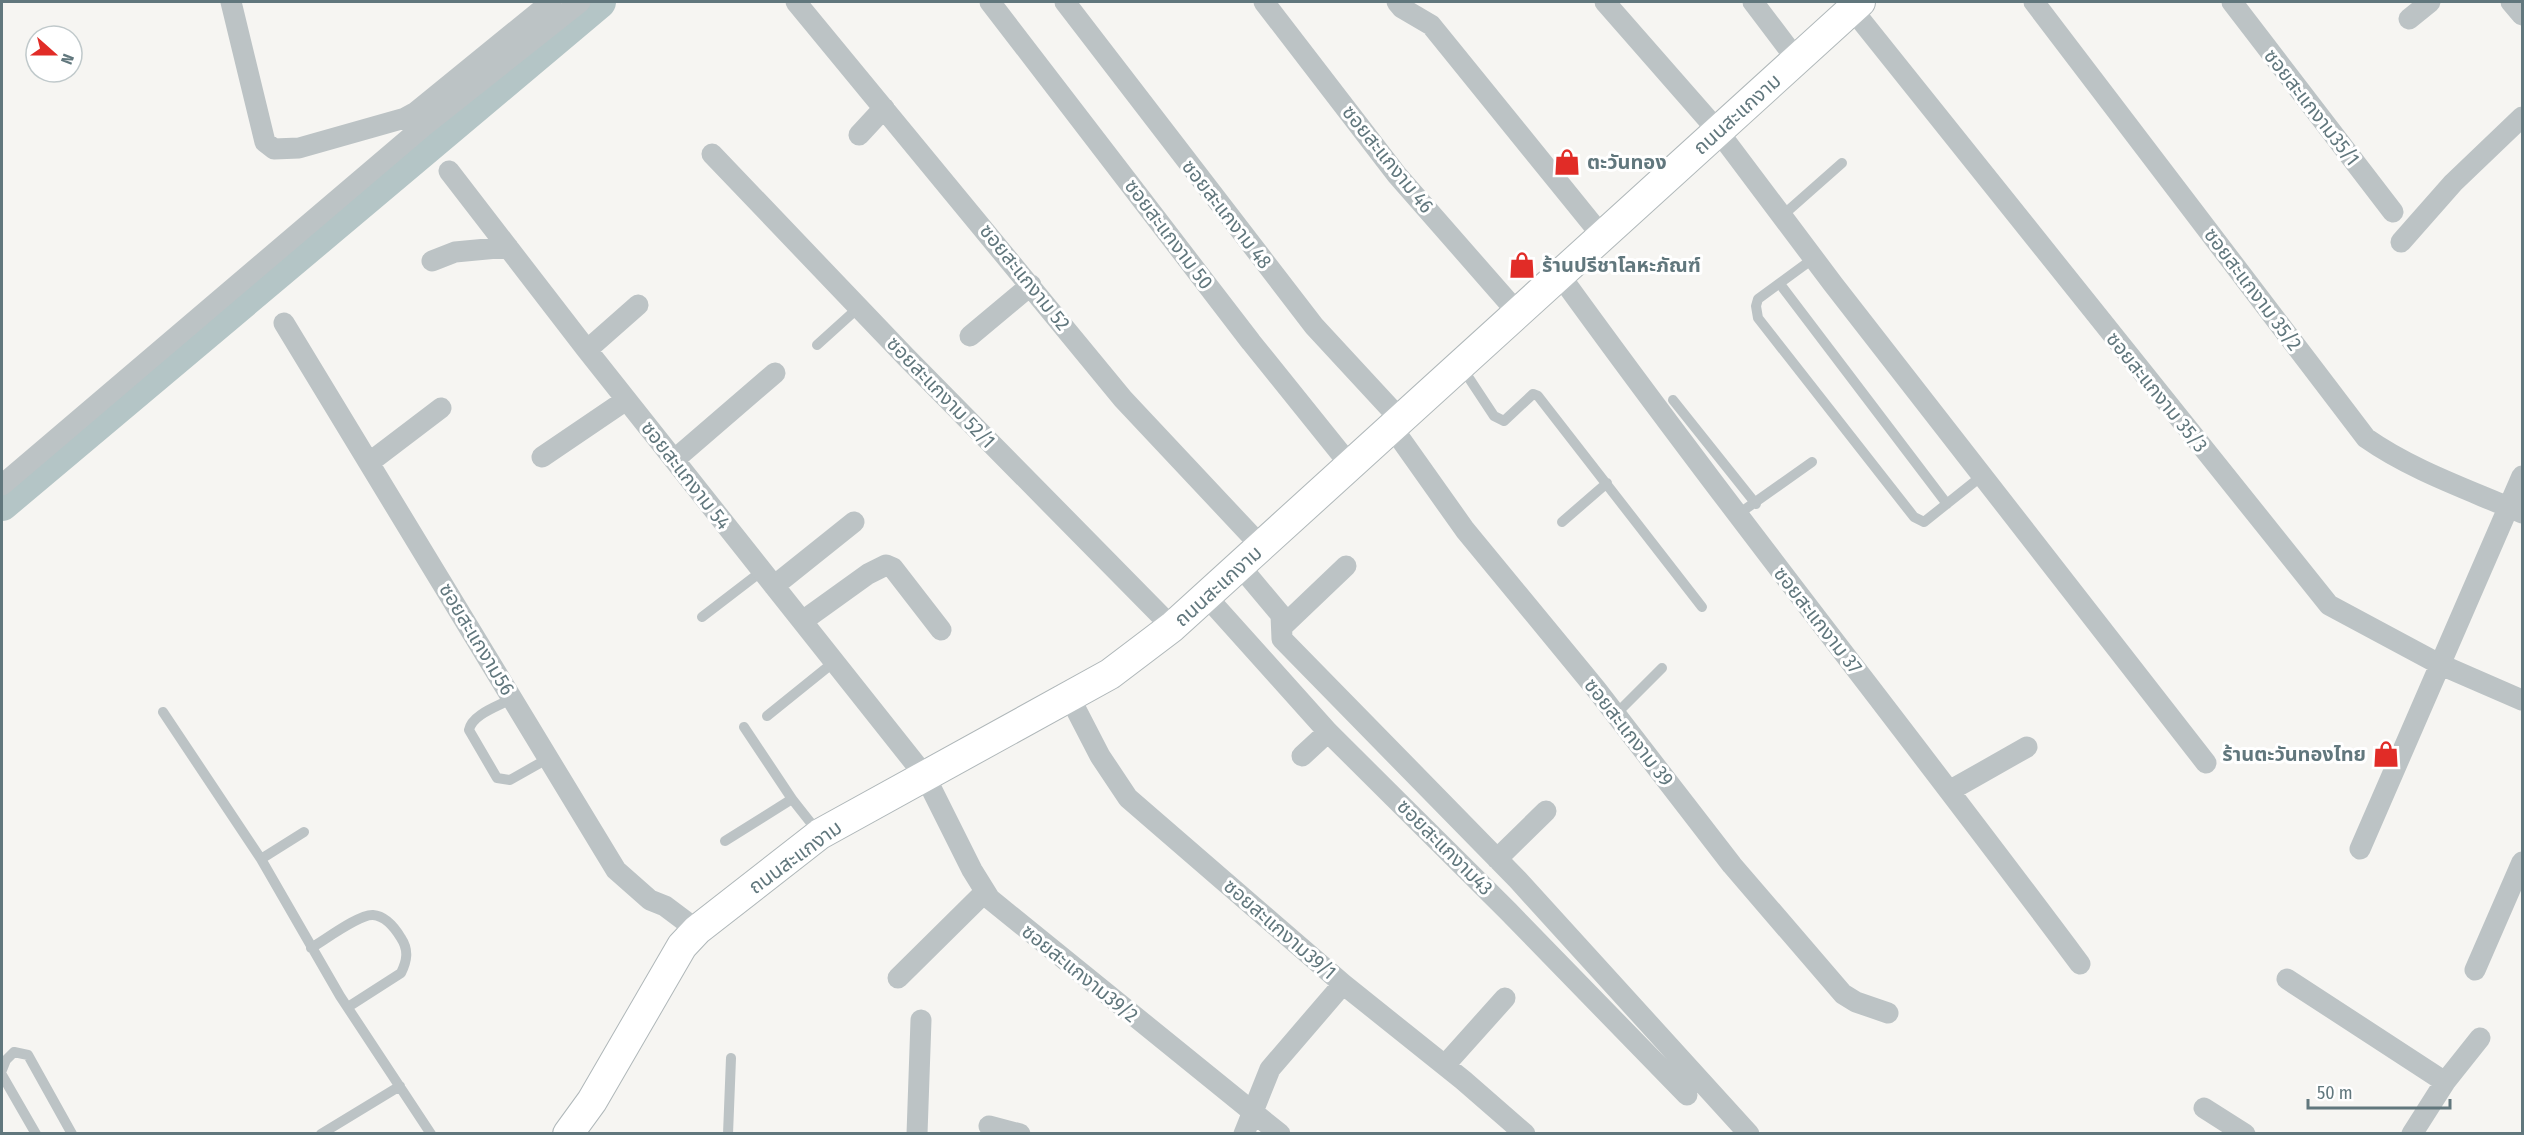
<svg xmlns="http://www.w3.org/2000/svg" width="2524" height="1135" font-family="'Fira Sans Condensed','Noto Sans Thai',sans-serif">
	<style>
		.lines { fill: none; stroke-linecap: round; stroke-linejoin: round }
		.river { stroke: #b4c5c6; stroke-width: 34 }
		.secondary-casing { stroke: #afb7b9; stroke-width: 32 }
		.lane { stroke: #bcc3c5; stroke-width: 10 }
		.street { stroke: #bcc3c5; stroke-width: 21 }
		.secondary { stroke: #fff; stroke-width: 30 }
		.labels { text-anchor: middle; stroke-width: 6; stroke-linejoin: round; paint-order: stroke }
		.street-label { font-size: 20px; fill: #61777d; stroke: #fff }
		.poi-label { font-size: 20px; font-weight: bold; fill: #61777d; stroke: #fff; text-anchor: start }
	</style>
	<rect width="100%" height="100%" fill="#f6f5f2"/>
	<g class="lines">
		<path class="river" d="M2 504 599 2"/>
		<defs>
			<path id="secondary" d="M568 1134 592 1101 682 946 697 930 820 834 1110 674 1172 627 1860 2"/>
		</defs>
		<use href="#secondary" class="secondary-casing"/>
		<path class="lane" d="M1782 216 1842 163
			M1814 258 1758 299 1756 306 1758 318 1914 517 1924 522 1983 475
			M1780 284 1947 504
			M817 345 858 308
			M1461 366 1494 416 1504 421 1533 394 1538 396 1702 607
			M1673 400 1756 504
			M1737 515 1812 462
			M1562 522 1607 483
			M702 617 762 571
			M513 698C499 706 472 714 469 730L497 778 510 780 549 758
			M163 712 261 859
			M1616 714 1662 668
			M767 716 834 662
			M744 727 792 799 818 832
			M304 832 261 859 340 996 431 1134
			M725 841 792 799
			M311 948C325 940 359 914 373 915 386 916 395 928 401 938 409 950 407 961 401 973L348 1007
			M2 1070 6 1060 14 1052 28 1055 72 1134
			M2 1075 36 1134
			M321 1134 400 1086
			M728 1134 731 1058"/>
		<path class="street" d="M231 2 265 142 274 149 299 148 405 118 416 112 551 2
			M796 2 1123 399 1261 546
			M990 2 1251 342 1350 465
			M1065 2 1314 326 1400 419
			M1264 2 1397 175 1517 312
			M1397 2 1402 8 1431 25 1602 236
			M1605 2 1718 131 1833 284 2206 763
			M1753 2 1797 60
			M2034 2 2366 438C2413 471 2470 490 2522 513
			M2232 2 2393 212
			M2511 2 2522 15
			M1852 9 2329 605 2439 664 2522 700
			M2409 19 2430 2
			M859 135 884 108
			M712 154 906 357 1172 627
			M449 171 587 350 925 776 972 870 990 899 1280 1134
			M2401 242 2453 183 2522 117
			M432 261 455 252 508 247
			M1559 274C1728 508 1908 733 2080 964
			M284 323 616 870 650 900 665 906 697 930
			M970 336 1031 285
			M587 350 638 305
			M1392 427 1465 530 1596 689 1732 865 1843 994 1856 1002 1888 1013
			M542 457 626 400
			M674 460 775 373
			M370 462 441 408
			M2 485 425 125 580 2
			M1240 566 1281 615 1282 639 1518 880 1749 1134
			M774 586 854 522
			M1206 596 1328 732 1508 911 1687 1095
			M804 620 868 574 886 565 893 568 941 630
			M1282 627 1346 566
			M1069 696 1100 756 1128 798 1343 984 1463 1080 1525 1134
			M1302 756 1328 732
			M1951 790 2027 747
			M2360 849 2522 476
			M1497 859 1546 811
			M2475 970 2522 862
			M898 978 985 892
			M2287 979 2445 1082
			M1445 1065 1505 998
			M2204 1108 2245 1134
			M989 1126 1020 1134
			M917 1134 921 1020
			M1244 1134 1270 1069 1343 984
			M2412 1134 2445 1082 2480 1038"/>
		<use href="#secondary" class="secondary"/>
	</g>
	<defs>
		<symbol id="shop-bare" viewBox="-9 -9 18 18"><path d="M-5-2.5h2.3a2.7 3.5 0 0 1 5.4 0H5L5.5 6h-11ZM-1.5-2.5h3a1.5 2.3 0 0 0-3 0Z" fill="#e12c27" stroke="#fff" stroke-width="2.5" paint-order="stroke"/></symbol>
	</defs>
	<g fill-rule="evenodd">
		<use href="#shop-bare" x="1548" y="143" width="38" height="38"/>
		<use href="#shop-bare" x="1503" y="246" width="38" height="38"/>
		<use href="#shop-bare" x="2367" y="735" width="38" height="38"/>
	</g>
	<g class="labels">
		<g class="street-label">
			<text transform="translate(2312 107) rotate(52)" y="7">ซอยสะแกงาม35/1</text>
			<text transform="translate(1737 114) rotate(-42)" y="7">ถนนสะแกงาม</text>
			<text transform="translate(1388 159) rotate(51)" y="7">ซอยสะแกงาม 46</text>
			<text transform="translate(1227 214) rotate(52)" y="7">ซอยสะแกงาม 48</text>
			<text transform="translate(1169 234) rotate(53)" y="7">ซอยสะแกงาม 50</text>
			<text transform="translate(1025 277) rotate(51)" y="7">ซอยสะแกงาม 52</text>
			<text transform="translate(2253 289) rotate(53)" y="7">ซอยสะแกงาม 35/2</text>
			<text transform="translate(941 392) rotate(46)" y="7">ซอยสะแกงาม 52/1</text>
			<text transform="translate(2157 392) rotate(51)" y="7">ซอยสะแกงาม 35/3</text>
			<text transform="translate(686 475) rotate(52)" y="7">ซอยสะแกงาม 54</text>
			<text transform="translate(1218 586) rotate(-42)" y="7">ถนนสะแกงาม</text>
			<text transform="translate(1818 620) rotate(52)" y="7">ซอยสะแกงาม 37</text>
			<text transform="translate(477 639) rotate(59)" y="7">ซอยสะแกงาม56</text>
			<text transform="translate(1629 732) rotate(52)" y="7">ซอยสะแกงาม 39</text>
			<text transform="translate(1445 847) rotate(45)" y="7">ซอยสะแกงาม43</text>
			<text transform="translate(795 857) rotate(-36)" y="7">ถนนสะแกงาม</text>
			<text transform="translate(1280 929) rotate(41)" y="7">ซอยสะแกงาม39/1</text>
			<text transform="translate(1080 973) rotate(39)" y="7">ซอยสะแกงาม39/2</text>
		</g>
		<g class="poi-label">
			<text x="1587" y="169">ตะวันทอง</text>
			<text x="1542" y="272">ร้านปรีชาโลหะภัณฑ์</text>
			<text x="2366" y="761" text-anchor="end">ร้านตะวันทองไทย</text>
		</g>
	</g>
	<rect width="2524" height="1135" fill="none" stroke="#61777d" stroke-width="6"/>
	<g transform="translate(54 54) rotate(111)"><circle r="28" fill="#ffffff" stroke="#c0c9cb" stroke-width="1.5"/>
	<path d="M0-4.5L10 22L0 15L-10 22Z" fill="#e12c27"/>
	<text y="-9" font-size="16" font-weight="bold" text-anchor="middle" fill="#61777d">N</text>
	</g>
	<path d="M2308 1099v9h142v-9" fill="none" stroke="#61777d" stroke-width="3"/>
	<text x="2317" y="1099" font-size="18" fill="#61777d" stroke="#ffffff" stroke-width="4.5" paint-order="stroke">50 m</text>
</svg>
